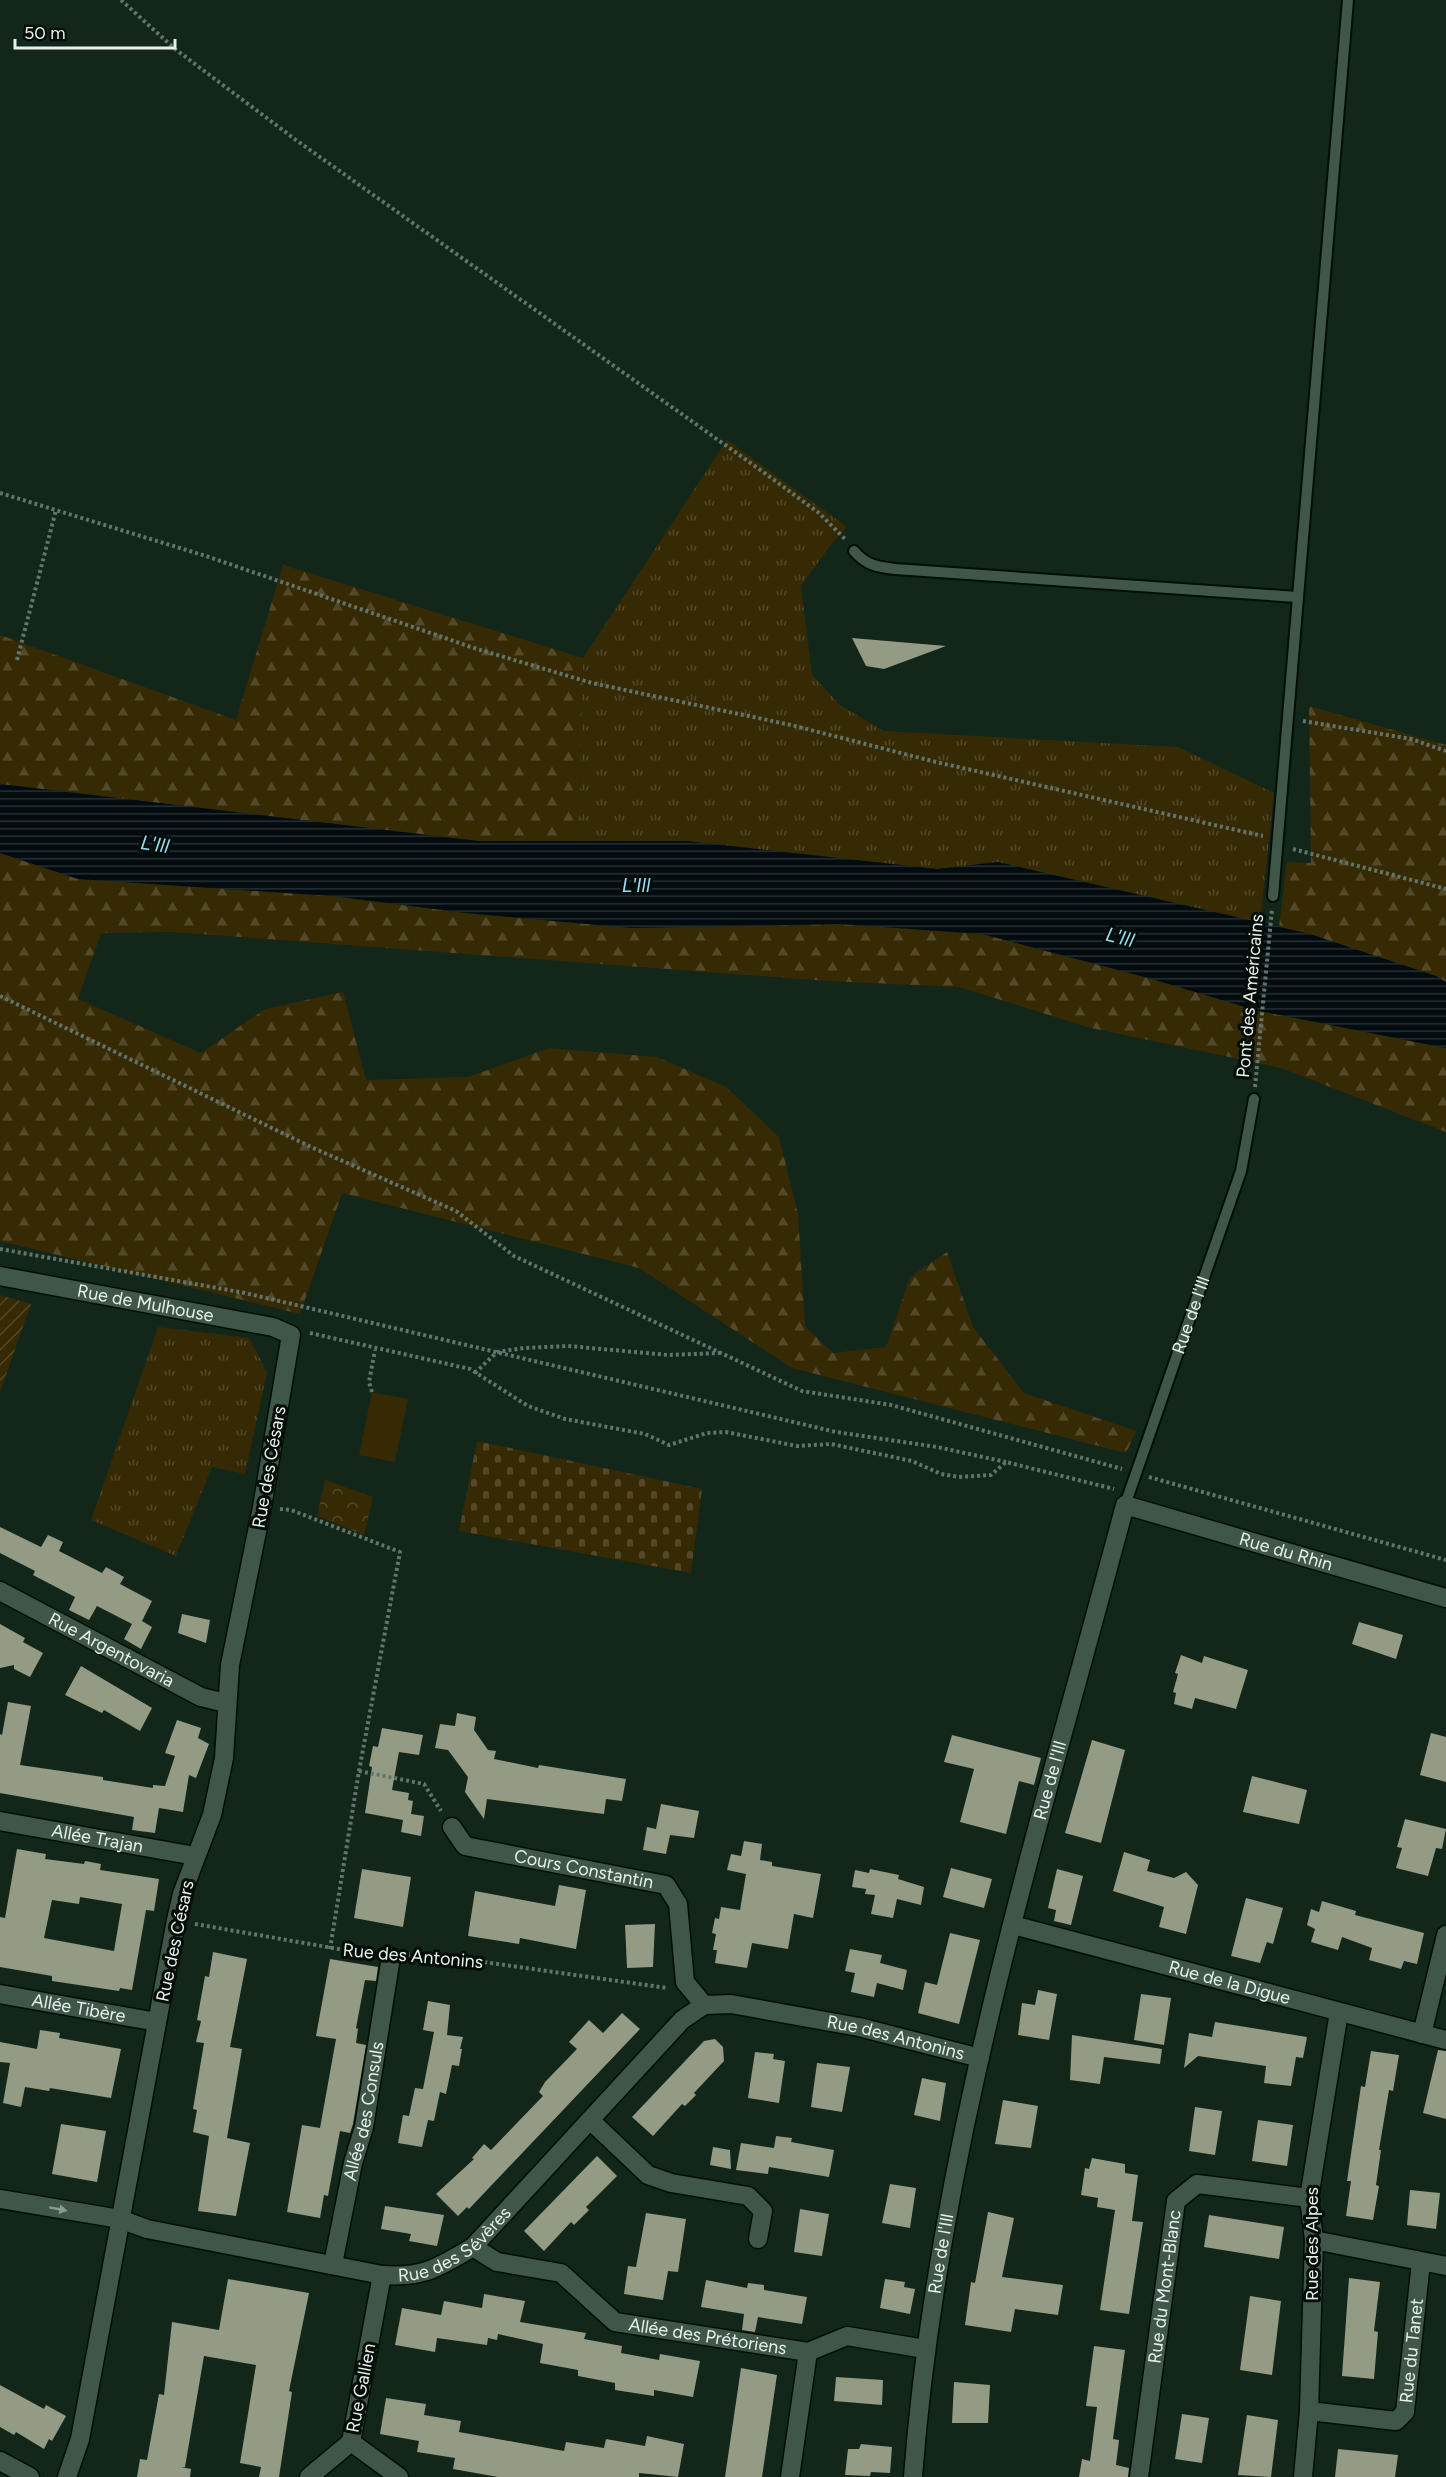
<svg xmlns="http://www.w3.org/2000/svg" width="1446" height="2477" font-family="Figtree,sans-serif">
	<style>
		.grass { fill: url(#grass-tufts) }
		.forest { fill: url(#forest-firs) }
		.cemetery { fill: url(#cemetery-stones) }
		.park { fill: url(#park-crowns) }
		.garden { fill: url(#garden-furrows) }
		.pitch { fill: #362a04 }
		.water { fill: url(#water-rules) }
		.building { fill: #939b84; fill-rule: evenodd }
		.lines { fill: none; stroke-linecap: round; stroke-linejoin: round }
		.service-casing { stroke: #000f05; stroke-width: 14 }
		.minor-casing { stroke: #000f05; stroke-width: 21 }
		.tertiary-casing { stroke: #000f05; stroke-width: 21 }
		.path { stroke: #63746a; stroke-width: 4; stroke-dasharray: 3 3; stroke-linecap: butt }
		.service { stroke: #405648; stroke-width: 10 }
		.minor { stroke: #405648; stroke-width: 18 }
		.tertiary { stroke: #405648; stroke-width: 18 }
		.oneway { fill: #8a9c90 }
		.labels { text-anchor: middle; stroke-width: 6; stroke-linejoin: round; paint-order: stroke }
		.street-label { font-size: 18px; fill: #e5f1e9; stroke: #050d08 }
		.water-label { font-size: 20px; font-style: italic; fill: #96ddf6; stroke: #050d08 }
	</style>
	<defs>
		<pattern id="grass-tufts" width="24" height="20" patternUnits="userSpaceOnUse" patternTransform="scale(1.5)"><rect width="24" height="20" fill="#362a04"/><path d="M3 7l-1-3M5 7V3M7 7l1-3M15 17l-1-3M17 17v-4M19 17l1-3" fill="none" stroke="#534929"/></pattern>
		<pattern id="forest-firs" width="22" height="20" patternUnits="userSpaceOnUse" patternTransform="scale(1.5)"><rect width="22" height="20" fill="#362a04"/><path d="M5 1l3.5 6h-7zM16 11l3.5 6h-7z" fill="#534929"/></pattern>
		<pattern id="cemetery-stones" width="16" height="16" patternUnits="userSpaceOnUse" patternTransform="scale(1.5)"><rect width="16" height="16" fill="#362a04"/><path d="M2 7V4a2 2 0 0 1 4 0v3zM10 15v-3a2 2 0 0 1 4 0v3z" fill="#534929"/></pattern>
		<pattern id="park-crowns" width="20" height="18" patternUnits="userSpaceOnUse" patternTransform="scale(1.5)"><rect width="20" height="18" fill="#362a04"/><path d="M2 6a3 3 0 1 1 6 0M12 15a3 3 0 1 1 6 0" fill="none" stroke="#534929"/></pattern>
		<pattern id="garden-furrows" width="10" height="10" patternUnits="userSpaceOnUse" patternTransform="scale(1.5)"><rect width="10" height="10" fill="#362a04"/><path d="M-1 1l2-2M0 10L10 0M9 11l2-2" fill="none" stroke="#534929"/></pattern>
		<pattern id="water-rules" width="6" height="5" patternUnits="userSpaceOnUse" patternTransform="scale(1.5)"><rect width="6" height="5" fill="#020c10"/><path d="M0 2.5h6" fill="none" stroke="#273033"/></pattern>
	</defs>
	<rect width="100%" height="100%" fill="#12261a"/>
	<path class="grass" d="M727 440 847 527 830 546 801 586 812 675 840 705 884 731 1178 747 1274 793 1260 923 998 862 937 869 686 841H578L583 658Z
		M158 1327 249 1338 267 1372 245 1474 212 1467 176 1556 91 1520Z"/>
	<path class="forest" d="M283 565 583 658 578 841H478L0 784V635L236 720Z
		M1309 706 1446 745V982L1310 934 1279 927 1287 862 1311 863Z
		M0 853 78 879 332 896 466 913 631 928 840 924 982 934 1152 979 1255 1010 1446 1048V1132L1281 1068 1091 1028 959 987 828 981 173 932 101 933 78 999 201 1053 265 1009 343 992 366 1080 468 1077 549 1048 657 1057 726 1087 779 1137 798 1214 805 1326 833 1353 886 1347 910 1277 947 1252 973 1327 1024 1393 1136 1431 1126 1453 792 1368 639 1268 342 1193 300 1314 0 1241Z"/>
	<path class="cemetery" d="M477 1441 702 1489 691 1573 459 1531Z"/>
	<path class="park" d="M325 1480 373 1497 364 1535 317 1516Z"/>
	<path class="garden" d="M0 1295 31 1304 0 1392Z"/>
	<path class="pitch" d="M372 1392 408 1399 395 1462 359 1455Z"/>
	<path class="water" d="M0 784 478 841H686L937 869 998 862 1310 934 1436 976 1446 982V1048L1255 1010 1152 979 982 934 840 924 631 928 466 913 332 896 78 879 0 853Z"/>
	<path class="building" d="M852 638 946 646 884 669 866 666Z
		M0 1527 41 1547 48 1535 63 1542 59 1551 102 1573 106 1567 124 1577 120 1584 152 1601 142 1621 152 1627 141 1649 124 1639 132 1624 97 1606 89 1620 69 1610 75 1597 33 1575 35 1571 0 1553Z
		M182 1614 210 1620 206 1643 178 1633Z
		M1359 1622 1403 1635 1396 1659 1352 1644Z
		M0 1624 25 1638 23 1642 43 1653 30 1677 14 1669V1665L0 1668Z
		M1181 1655 1202 1663 1204 1656 1248 1670 1236 1709 1195 1698 1192 1709 1174 1704 1176 1693 1173 1692 1178 1674 1175 1673Z
		M81 1666 152 1708 140 1731 104 1710 102 1713 65 1695Z
		M8 1702 31 1706 20 1765 103 1777V1780L153 1788V1785L165 1786 175 1756 165 1753 177 1720 201 1728 198 1738 209 1744 196 1778 189 1775 183 1812 159 1808 155 1833 132 1830 134 1817 0 1793V1734L2 1735Z
		M457 1713 476 1717 474 1730 488 1750 496 1751 494 1759 538 1768 539 1765 626 1779 622 1801 606 1799 604 1814 487 1799 484 1819 465 1792 468 1777 448 1750 435 1748 440 1724 455 1726Z
		M382 1728 423 1735 419 1755 399 1752 392 1790 409 1793 408 1800 413 1801 411 1814 424 1816 421 1836 401 1832 403 1820 365 1813 372 1767 369 1766 373 1746 378 1747Z
		M1431 1733 1446 1737V1782L1420 1775Z
		M952 1735 1041 1758 1034 1785 1019 1781 1006 1834 960 1822 974 1769 944 1762Z
		M1092 1740 1125 1750 1101 1843 1065 1833Z
		M1252 1776 1307 1790 1299 1824 1243 1812Z
		M661 1804 699 1811 694 1838 670 1835 666 1854 643 1850 647 1827 656 1829Z
		M1405 1819 1446 1829 1442 1849 1436 1848 1428 1876 1396 1868 1402 1848 1397 1847Z
		M744 1841 762 1844 760 1860 772 1862V1866L821 1874 813 1918 794 1914 788 1949 752 1943 747 1968 715 1963 717 1950H713L716 1934 712 1933 715 1918 719 1919 721 1907 740 1910 746 1874 727 1870 731 1854 741 1856Z
		M17 1849 46 1854 45 1859 84 1864 85 1861 101 1864 100 1870 159 1879 154 1911 146 1910 132 1990 120 1988 119 1991 52 1981V1976L0 1967V1917L5 1918ZM80 1897 122 1904 114 1951 44 1938 52 1900 79 1904Z
		M1124 1852 1150 1860 1147 1871 1174 1878 1186 1872 1198 1885 1186 1934 1159 1927 1164 1907 1113 1891Z
		M951 1868 992 1879 984 1908 943 1897Z
		M362 1869 411 1877 403 1927 354 1918Z
		M870 1869 899 1875 898 1879 924 1887 921 1905 897 1899 893 1918 871 1914 875 1895 865 1894 866 1889 852 1887 855 1870 869 1873Z
		M1057 1869 1083 1876 1071 1925 1054 1921 1056 1910 1048 1908Z
		M559 1885 586 1890 576 1949 520 1938 519 1944 468 1936 475 1891 555 1906Z
		M1246 1898 1283 1908 1273 1944 1267 1942 1260 1963 1231 1956Z
		M1322 1901 1356 1911 1355 1915 1424 1933 1417 1964 1404 1961 1401 1969 1369 1960 1372 1948 1342 1937 1338 1950 1311 1942 1315 1929 1307 1925 1311 1909 1319 1912Z
		M655 1924 653 1967 627 1968 625 1925Z
		M950 1933 980 1940 959 2024 918 2013 925 1982 937 1985Z
		M850 1949 882 1955 880 1963 907 1970 903 1990 877 1983 874 1997 851 1992 855 1973 845 1971Z
		M213 1952 247 1959 230 2047 242 2049 227 2138 250 2143 236 2216 198 2211 209 2136 193 2132 197 2110 193 2109 204 2043 196 2042 201 2021 197 2020 205 1976 209 1977Z
		M330 1959 378 1967 376 1981 365 1980 356 2028 358 2029 356 2043 366 2045 353 2124 350 2133 340 2131 328 2196 324 2195 320 2218 287 2212 302 2125 320 2128 336 2039 316 2036Z
		M1038 1990 1057 1994 1049 2040 1018 2035 1022 2003 1035 2005Z
		M1141 1994 1171 1998 1164 2045 1134 2040Z
		M428 2001 450 2005 447 2035 463 2037 460 2049H462L459 2066 452 2065 446 2094 440 2092 434 2121 428 2120 422 2147 398 2143 403 2115 409 2116 415 2088 423 2089 434 2032 423 2030Z
		M622 2013 640 2029 469 2209 467 2207 458 2216 436 2194 474 2159 472 2158 484 2144 491 2150 543 2096 539 2092 545 2082 577 2049 569 2042 589 2020 603 2033Z
		M1215 2022 1307 2037 1303 2058 1296 2057 1291 2086 1264 2083 1266 2066 1198 2056 1184 2068 1189 2033 1212 2037Z
		M40 2030 60 2033 59 2038 121 2049 111 2098 50 2088 49 2091 25 2087 21 2107 3 2103 10 2063 0 2062V2042L37 2049Z
		M1072 2035 1162 2049 1160 2064 1104 2057 1100 2084 1070 2080Z
		M715 2039 723 2047 724 2061 694 2093 696 2095 685 2106 682 2104 653 2136 632 2117 704 2041Z
		M1438 2050 1446 2051V2119L1423 2113Z
		M1371 2051 1399 2055 1393 2091 1389 2090 1379 2150H1381L1376 2185 1379 2186 1373 2220 1346 2216 1351 2181H1347L1361 2086 1365 2087Z
		M755 2052 774 2054 773 2059 785 2061 779 2103 748 2098Z
		M817 2063 850 2067 842 2112 811 2107Z
		M922 2078 946 2083 940 2121 914 2115Z
		M1003 2100 1038 2106 1031 2148 995 2144Z
		M1195 2107 1222 2111 1215 2155 1189 2151Z
		M1258 2120 1293 2125 1287 2166 1252 2161Z
		M61 2124 106 2131 97 2182 52 2174Z
		M776 2136 792 2138 791 2142 834 2150 829 2177 769 2167 768 2174 736 2170 741 2143 774 2148Z
		M713 2147 730 2150 731 2169 710 2165Z
		M597 2156 617 2176 586 2207 589 2210 574 2225 571 2222 544 2251 524 2231Z
		M1092 2158 1125 2164V2173L1138 2175 1132 2221 1143 2222 1129 2314 1100 2310 1115 2210 1097 2207 1098 2198 1081 2195 1085 2168 1089 2169Z
		M890 2184 916 2188 910 2228 882 2223Z
		M1410 2190 1440 2193 1436 2229 1407 2225Z
		M385 2206 444 2215 437 2246 409 2241 411 2234 381 2229Z
		M800 2209 829 2214 822 2256 794 2252Z
		M988 2212 1014 2218 1002 2277 1063 2285 1058 2315 1015 2309 1011 2332 965 2325 971 2282 975 2283Z
		M646 2213 686 2219 678 2272 668 2271 663 2300 624 2294 628 2266 636 2267Z
		M1209 2215 1284 2227 1279 2259 1204 2247Z
		M1349 2278 1380 2282 1374 2331 1378 2332 1374 2379 1342 2376Z
		M228 2279 309 2293 289 2391 292 2392 279 2477H259L261 2467 240 2463 256 2365 204 2356 185 2467H181L191 2469 190 2477H137L140 2459 147 2460 159 2394 164 2395 172 2322 219 2330Z
		M885 2279 905 2282 904 2287 915 2289 910 2314 880 2308Z
		M706 2280 747 2288 748 2283 764 2285V2290L807 2297 802 2324 758 2317 755 2332 742 2330 744 2314 701 2307Z
		M484 2294 525 2301 520 2322 586 2333 584 2339 622 2346 621 2353 659 2360 660 2354 700 2361 693 2397 654 2390V2396L615 2390V2383L578 2376V2370L540 2363 543 2344 498 2334 497 2340 488 2338 487 2345 437 2338 435 2352 395 2345 402 2308 441 2315 444 2301 482 2308Z
		M1250 2296 1281 2301 1272 2375 1240 2370Z
		M1094 2346 1125 2350 1113 2439 1119 2440 1116 2465 1129 2468 1128 2477H1079L1082 2459 1090 2461 1097 2407 1086 2406Z
		M741 2368 777 2375 762 2477H725Z
		M836 2377 883 2380 882 2405 834 2401Z
		M954 2382 990 2385 988 2423H952Z
		M0 2385 44 2409 46 2405 66 2416 52 2441 49 2439 44 2449 16 2432 14 2435 0 2427Z
		M386 2398 426 2404 424 2415 461 2421 459 2432 564 2451 566 2442 604 2448 606 2439 645 2446 647 2436 684 2444 678 2477 639 2473V2477H498L453 2469 455 2458 417 2452 419 2441 380 2434Z
		M1182 2414 1209 2418 1202 2463 1175 2459Z
		M1247 2415 1278 2420 1271 2477 1238 2475Z
		M861 2444 892 2447 890 2473 871 2472 870 2476 845 2475 848 2449H859Z
		M1338 2449 1398 2455 1395 2477H1335Z"/>
	<g class="lines">
		<defs>
			<g id="service">
				<path d="M854 551C866 565 877 567 895 569L1297 597"/>
				<path d="M1273 896 1348 0"/>
				<path id="s1" d="M1125 1505 1241 1171 1254 1099"/>
			</g>
			<g id="minor">
				<path id="s2" d="M0 1276 273 1327 291 1335 262 1507 230 1665 224 1758 212 1815 182 1894 176 1920 80 2439 67 2477"/>
				<path id="s3" d="M0 1591 201 1697 226 1703"/>
				<path id="s4" d="M0 1821 195 1856"/>
				<path id="s5" d="M452 1827 465 1846 666 1885 678 1904 685 1982 704 2005"/>
				<path id="s6" d="M1013 1925 1446 2040"/>
				<path id="s7" d="M0 1994 157 2022"/>
				<path id="s8" d="M704 2005 731 2004 859 2027 980 2058"/>
				<path d="M1422 2034 1446 1935"/>
				<path d="M590 2120 648 2175 671 2183 748 2196 763 2211 758 2239"/>
				<path id="s9" d="M0 2199 120 2219 147 2229 382 2275C424 2278 437 2268 473 2247L682 2020 704 2005"/>
				<path d="M1314 2240 1446 2266"/>
				<path id="s10" d="M473 2247 497 2262 561 2273 615 2322 808 2352 847 2336 925 2349"/>
				<path id="s11" d="M333 2264 353 2163 364 2127 391 1957"/>
				<path d="M382 2275 351 2442 399 2477"/>
				<path id="s12" d="M1309 2411 1396 2421 1405 2412 1421 2262"/>
				<path d="M0 2461 30 2477"/>
				<path d="M309 2477 351 2442"/>
				<path d="M790 2477 808 2352"/>
				<path id="s13" d="M1139 2477 1176 2201 1197 2184 1309 2198"/>
				<path d="M1303 2477 1309 2411 1314 2240 1309 2198 1339 2012"/>
			</g>
			<g id="tertiary">
				<path id="s14" d="M913 2477C938 2145 1040 1825 1125 1505L1446 1598"/>
			</g>
		</defs>
		<use href="#service" class="service-casing"/>
		<use href="#minor" class="minor-casing"/>
		<use href="#tertiary" class="tertiary-casing"/>
		<path class="path" d="M121 0 175 49 296 140 759 469 819 513 846 540
			M0 493 206 556 477 649 592 683 791 725 936 762 1263 836
			M17 660 56 510
			M1303 721 1411 739 1446 751
			M1293 849 1446 889
			M0 996 311 1147 456 1211 514 1256 802 1391 891 1405 1122 1469
			M1255 1087 1272 909
			M0 1249 245 1293 836 1432 937 1447 1006 1462
			M310 1333 470 1369 528 1406 565 1419 645 1434 669 1445 707 1433 726 1432 797 1446 831 1444 912 1461 941 1474 959 1477 991 1475 1006 1462 1114 1489
			M475 1373 497 1352 524 1348 568 1346 668 1355 720 1353
			M372 1392 369 1382 375 1350
			M1149 1477 1446 1560
			M280 1509 291 1510 400 1552 359 1771 330 1949
			M359 1771 424 1784 441 1811
			M195 1924 373 1955
			M407 1955 420 1953 667 1988"/>
		<use href="#service" class="service"/>
		<use href="#minor" class="minor"/>
		<use href="#tertiary" class="tertiary"/>
	</g>
	<defs><path id="oneway-solid" d="M-6-.8H1V-3.2L6.5 0L1 3.2V.8H-6Z" transform="scale(1.5)"/></defs>
	<use class="oneway" href="#oneway-solid" transform="translate(58 2209) rotate(10)"/>
	<g class="labels">
		<g class="street-label">
			<text transform="translate(1250 996) rotate(-85)" y="6">Pont des Américains</text>
			<text dy="6" stroke="none"><textPath href="#s2" startOffset="148">Rue de Mulhouse</textPath></text>
			<text dy="6" stroke="none"><textPath href="#s1" startOffset="201">Rue de l'Ill</textPath></text>
			<text transform="translate(269 1467) rotate(-80)" y="6">Rue des Césars</text>
			<text dy="6" stroke="none"><textPath href="#s14" startOffset="1164">Rue du Rhin</textPath></text>
			<text dy="6" stroke="none"><textPath href="#s3" startOffset="126">Rue Argentovaria</textPath></text>
			<text dy="6" stroke="none"><textPath href="#s14" startOffset="711">Rue de l'Ill</textPath></text>
			<text dy="6" stroke="none"><textPath href="#s4" startOffset="99">Allée Trajan</textPath></text>
			<text dy="6" stroke="none"><textPath href="#s5" startOffset="144">Cours Constantin</textPath></text>
			<text transform="translate(175 1941) rotate(-78)" y="6">Rue des Césars</text>
			<text transform="translate(413 1956) rotate(5)" y="6">Rue des Antonins</text>
			<text dy="6" stroke="none"><textPath href="#s6" startOffset="224">Rue de la Digue</textPath></text>
			<text dy="6" stroke="none"><textPath href="#s7" startOffset="80">Allée Tibère</textPath></text>
			<text dy="6" stroke="none"><textPath href="#s8" startOffset="195">Rue des Antonins</textPath></text>
			<text dy="6" stroke="none"><textPath href="#s11" startOffset="156">Allée des Consuls</textPath></text>
			<text dy="6" stroke="none"><textPath href="#s9" startOffset="472">Rue des Sévères</textPath></text>
			<text transform="translate(1312 2244) rotate(-90)" y="6">Rue des Alpes</text>
			<text dy="6" stroke="none"><textPath href="#s14" startOffset="225">Rue de l'Ill</textPath></text>
			<text dy="6" stroke="none"><textPath href="#s13" startOffset="192">Rue du Mont-Blanc</textPath></text>
			<text dy="6" stroke="none"><textPath href="#s10" startOffset="260">Allée des Prétoriens</textPath></text>
			<text dy="6" stroke="none"><textPath href="#s12" startOffset="162">Rue du Tanet</textPath></text>
			<text transform="translate(361 2388) rotate(-79)" y="6">Rue Gallien</text>
		</g>
		<g class="water-label">
			<text transform="translate(155 844) rotate(9)" y="7">L'Ill</text>
			<text x="636" y="892">L'Ill</text>
			<text transform="translate(1120 937) rotate(14)" y="7">L'Ill</text>
		</g>
	</g>
	<path d="M15 39v9h160v-9" fill="none" stroke="#e5f1e9" stroke-width="3"/>
	<text x="24" y="39" font-size="18" fill="#e5f1e9" stroke="#050d08" stroke-width="4.5" paint-order="stroke">50 m</text>
</svg>
